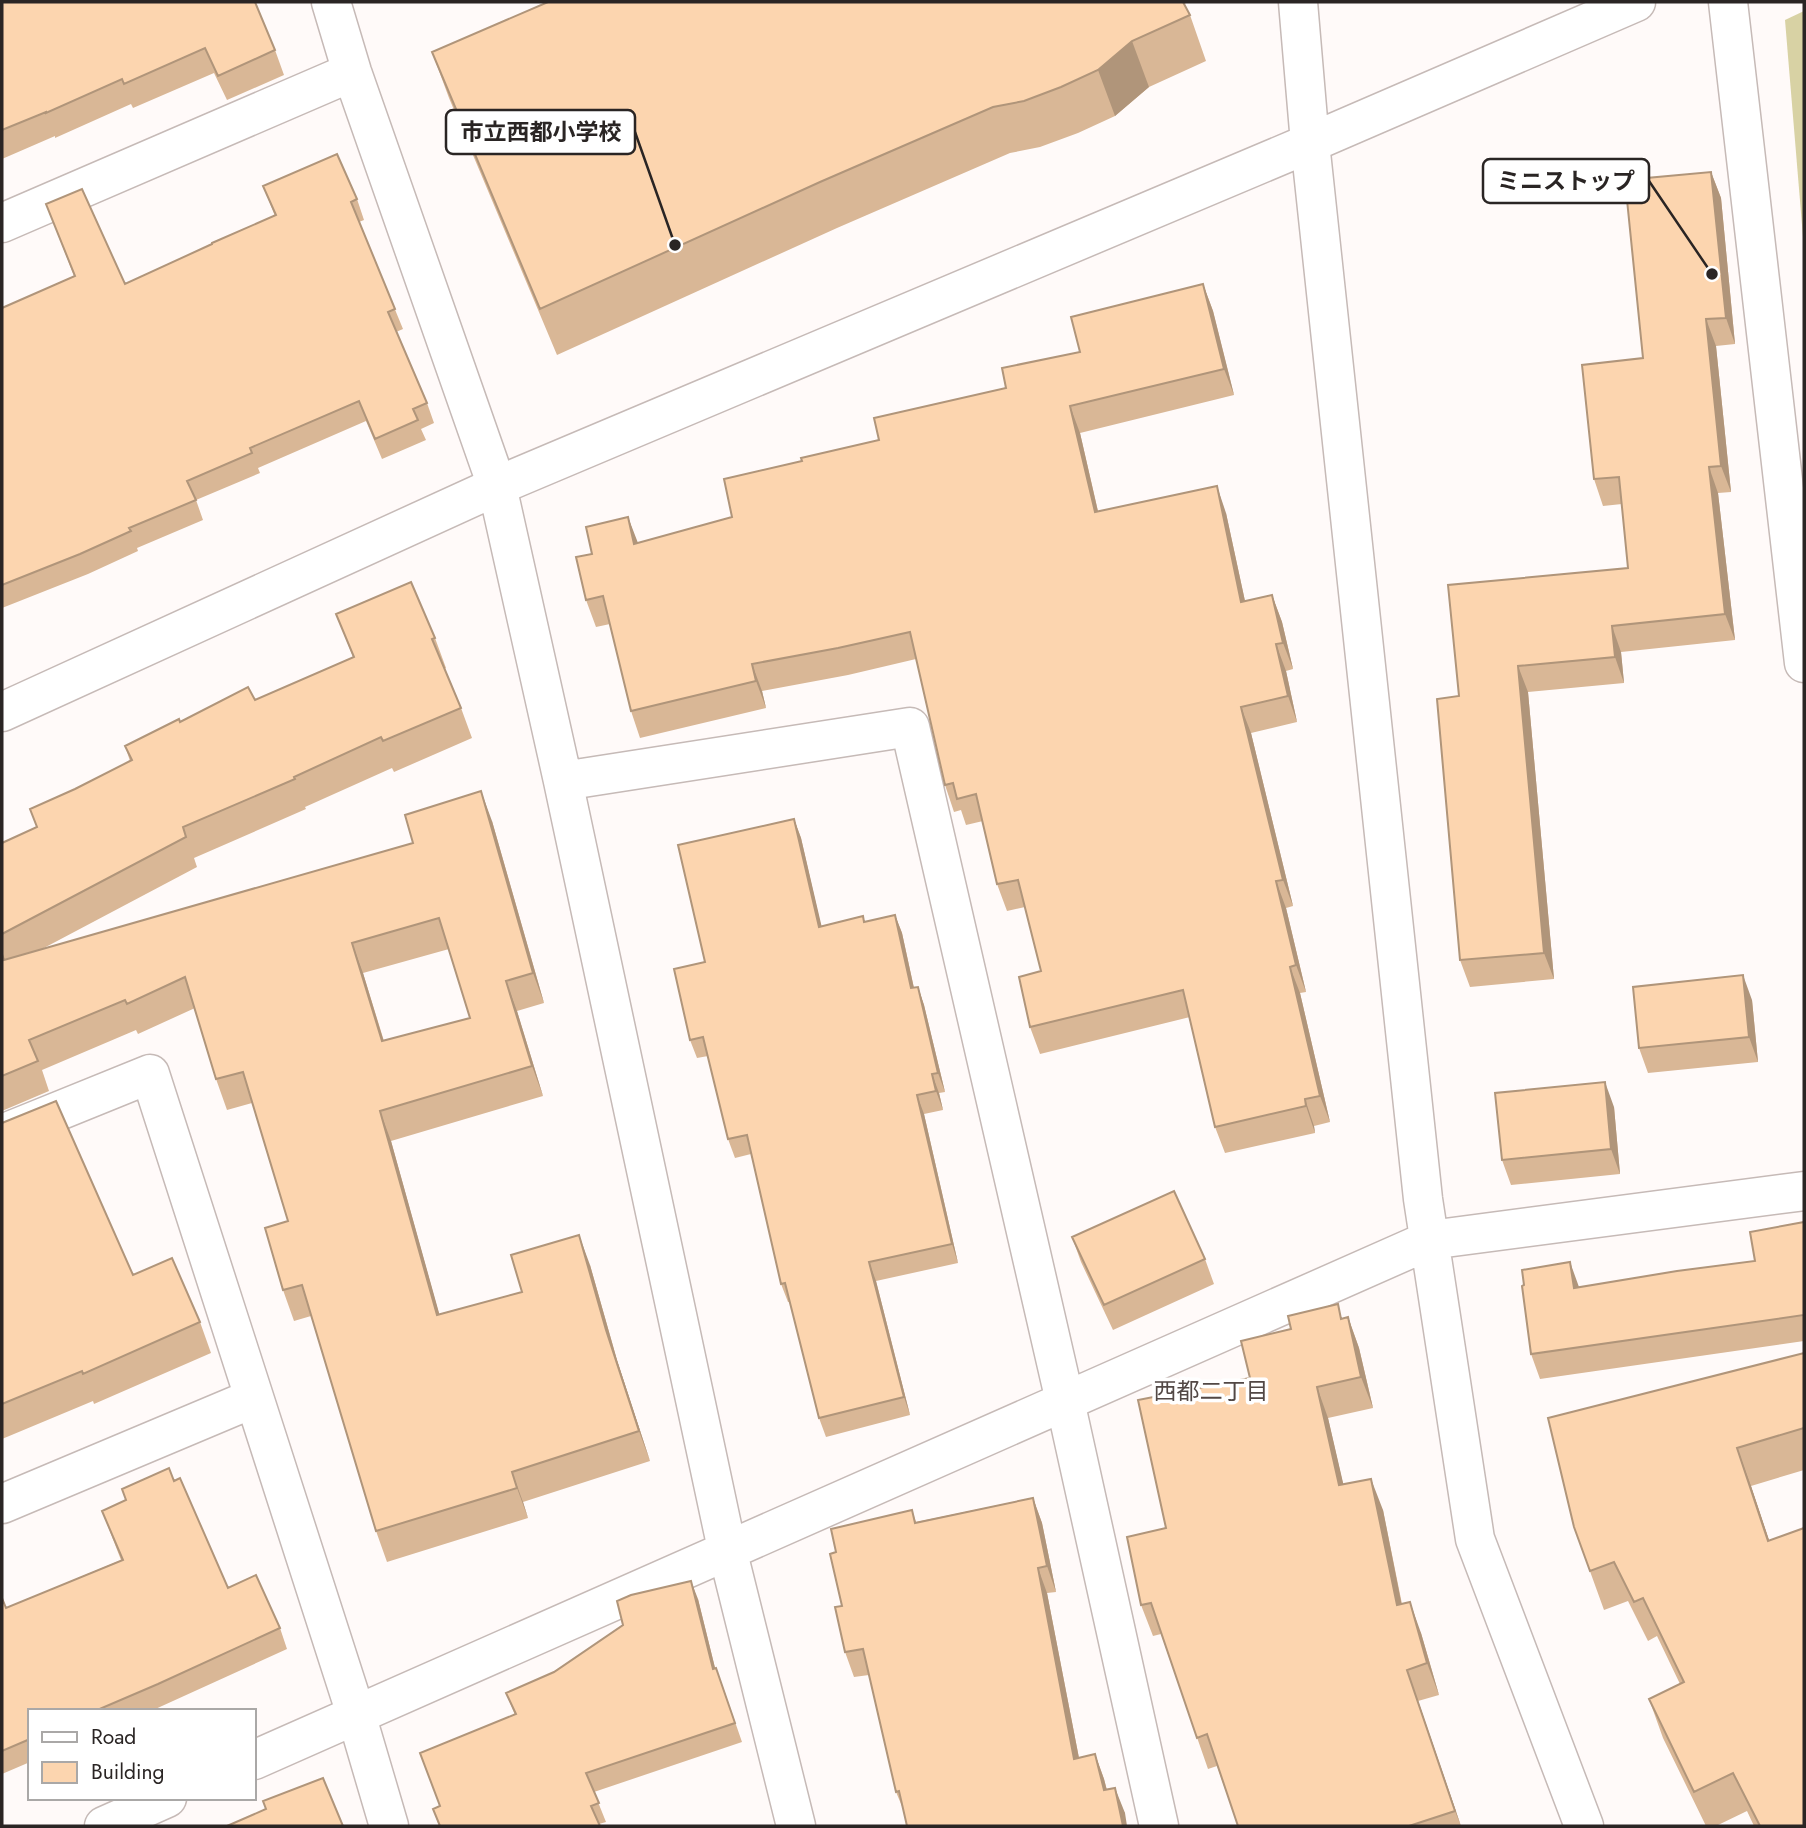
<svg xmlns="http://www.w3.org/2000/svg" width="1806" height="1828" font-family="Jost,'Noto Sans JP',sans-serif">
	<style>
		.green { fill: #d8d2a4 }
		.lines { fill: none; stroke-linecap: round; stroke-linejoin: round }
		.minor-casing { stroke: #c6bab7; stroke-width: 41 }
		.minor { stroke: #fff; stroke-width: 38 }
		.wall { fill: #d9b796; fill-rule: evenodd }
		.shaded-wall { fill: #b0957a }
		.building { fill: #fcd5af; stroke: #b0957a; stroke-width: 2; fill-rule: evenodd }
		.labels { text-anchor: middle; stroke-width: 7; stroke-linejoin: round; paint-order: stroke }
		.neighbourhood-label { font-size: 23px; fill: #524845; stroke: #fff }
		.leader { fill: none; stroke: #2a2524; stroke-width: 2.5 }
		.callout-dot { fill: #2a2524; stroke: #fff; stroke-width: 2.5 }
		.callout { fill: #fff; stroke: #2a2524; stroke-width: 2.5 }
		.callout-label { font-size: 23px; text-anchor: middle; font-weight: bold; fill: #2a2524 }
	</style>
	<rect width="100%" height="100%" fill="#fffaf9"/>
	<path class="green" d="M1804 11V249L1785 20Z"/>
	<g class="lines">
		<defs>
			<path id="minor" d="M331 2 352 72 497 486 563 781 727 1549 796 1826
				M1298 2 1310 143 1423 1199 1475 1539 1584 1826
				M1728 2 1804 663
				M2 223 352 72
				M2 712 497 486 1310 143 1636 2
				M563 781 910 727 1065 1401 1159 1826
				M2 1134 150 1074 356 1714 389 1826
				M2 1504 254 1398
				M254 1760 1430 1240 1804 1191
				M104 1826 167 1798"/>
		</defs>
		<use href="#minor" class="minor-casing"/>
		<use href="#minor" class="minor"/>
	</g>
	<path class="wall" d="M2 2 275 50 284 75 227 100 214 73 133 108 131 104 55 138V136L2 159Z
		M548 2H1189L1184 4 1190 15 1206 61 1149 87 1115 116 1078 133 1040 147 1010 153 837 228 557 355 449 98 432 52Z
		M1711 172 1721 198 1735 344 1716 346 1731 492 1718 493 1735 640 1621 652 1624 683 1528 692 1554 979 1470 987 1460 960 1459 696 1628 568 1622 504 1603 506 1594 479 1643 358Z
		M263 186 357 199 364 220 359 222 403 329 396 332 427 403 434 423 421 429 426 440 382 459 366 421 258 468 260 473 196 500 203 520 137 548 138 551 88 574 2 608V308L74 276 46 204 125 284 275 216Z
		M1203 284 1213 311 1234 395 1080 433 1098 511 1226 513 1245 601 1272 595 1282 622 1293 669 1286 671 1297 722 1251 733 1293 906 1286 908 1306 992 1300 993 1330 1122 1314 1126 1315 1133 1225 1153 1215 1127 1190 1017 1040 1054 1030 1027 1041 971 1025 907 1007 911 997 884 983 821 966 825 961 810 954 812 945 785 916 659 848 675 762 691 766 708 640 738 631 711 610 624 596 627 586 600 592 554 628 517 637 543 732 517 802 461 879 440 1006 388 1080 352Z
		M336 614 435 638 446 668 444 669 461 708 472 738 394 772 392 768 305 807 306 809 194 858 197 867 42 949 492 821 544 1003 517 1011 543 1096 391 1141 439 1314 522 1292 590 1265 617 1360 650 1461 523 1502 528 1518 387 1562 376 1531 311 1316 294 1321 283 1290 288 1221 252 1103 227 1110 216 1079 195 1008 138 1034 136 1030 42 1070 49 1091 2 1111V843L37 828 30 809 75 789 130 761 125 746 180 722 255 700 353 657ZM449 949 470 1018 384 1041 363 973Z
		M794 819 801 838 821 926 865 922 895 915 902 933 914 988 918 987 924 1005 945 1092 939 1093 943 1110 924 1114 958 1263 876 1281 910 1415 826 1437 819 1418 790 1302H788L781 1284 751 1154 735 1158 728 1139 708 1056 697 1058 690 1040 705 962Z
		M1752 1000 1758 1062 1648 1073 1639 1048Z
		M1614 1107 1620 1174 1511 1185 1502 1160Z
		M2 1123 133 1275 200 1322 211 1353 94 1404 93 1401 2 1439Z
		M1804 1222V1341L1540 1379 1531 1354 1579 1287 1755 1261Z
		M1072 1237 1205 1259 1214 1284 1113 1330 1081 1262Z
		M1348 1317 1359 1348 1373 1408 1328 1418 1343 1484 1383 1510 1402 1604 1421 1633 1439 1695 1418 1701 1461 1826H1238L1217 1766 1208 1769 1161 1634 1153 1636 1141 1605 1166 1528 1250 1378 1343 1318Z
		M1804 1353V1470L1751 1486 1769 1540 1804 1826H1754L1747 1811 1716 1826H1706L1663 1738 1649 1699 1680 1684 1657 1636 1648 1641 1628 1601 1604 1610 1574 1527Z
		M174 1481 228 1588 280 1628 287 1649 151 1711H30V1762L2 1774V1598L6 1608 121 1560 102 1511 126 1501 122 1489Z
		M1033 1498 1042 1523 1056 1592 1047 1593 1079 1758 1095 1754 1104 1779 1107 1790 1125 1813 904 1811 896 1792 869 1675 854 1677 845 1652 842 1606 912 1510 916 1522Z
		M698 1599 715 1668H716L723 1687 742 1742 594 1792 606 1822 599 1824 600 1826H439L433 1809 440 1806 515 1715 506 1693 554 1672Z"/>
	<path class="shaded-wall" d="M1132 41 1149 87 1115 116 1098 70Z
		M1711 172 1721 198 1735 344 1726 318Z
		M1203 284 1213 311 1234 395 1224 369Z
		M1706 319 1716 346 1731 492 1721 466Z
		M1070 406 1080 433 1104 538 1095 512Z
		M1709 467 1718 493 1735 640 1725 614Z
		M1217 486 1226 513 1251 629 1241 602Z
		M628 517 638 543 634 544Z
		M1272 595 1282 622 1293 669 1283 643Z
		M1612 626 1621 652 1624 683 1615 657Z
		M1276 644 1286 671 1297 722 1288 696Z
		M752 664 762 691 766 708 756 681Z
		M1518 666 1528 692 1554 979 1544 953Z
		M1241 707 1251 733 1293 906 1283 880Z
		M481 791 492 821 544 1003 533 973Z
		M794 819 801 838 826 945 819 927Z
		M1276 881 1286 908 1306 992 1296 965Z
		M895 915 902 933 918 1007 911 988Z
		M352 943 363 973 393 1072 382 1041Z
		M1290 967 1300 993 1330 1122 1320 1096Z
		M1743 975 1752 1000 1758 1062 1749 1037Z
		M506 981 517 1011 543 1096 532 1066Z
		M918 987 924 1005 945 1092 938 1073Z
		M932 1074 939 1093 943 1110 936 1091Z
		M1605 1082 1614 1107 1620 1174 1611 1149Z
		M917 1095 924 1114 958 1263 952 1244Z
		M1305 1099 1314 1126 1315 1133 1306 1106Z
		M380 1111 391 1141 448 1345 437 1315Z
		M579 1235 590 1265 617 1360 650 1461 639 1431 606 1330Z
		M869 1262 876 1281 910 1415 904 1397Z
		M1570 1262 1579 1287 1574 1288Z
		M1348 1317 1359 1348 1373 1408 1361 1377Z
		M1317 1387 1328 1418 1351 1517 1339 1485Z
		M1737 1448 1751 1486 1782 1579 1768 1541Z
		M512 1472 523 1502 528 1518 517 1488Z
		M1371 1479 1383 1510 1408 1637 1397 1605Z
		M1033 1498 1042 1523 1056 1592 1047 1566Z
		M1038 1568 1047 1593 1084 1784 1074 1759Z
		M691 1581 698 1599 720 1688 713 1669Z
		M1410 1602 1421 1633 1439 1695 1427 1663Z
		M1407 1670 1418 1701 1461 1826 1455 1811Z
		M1095 1754 1104 1779 1113 1815 1104 1790Z
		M1115 1788 1125 1813 1127 1826H1123Z"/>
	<path class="building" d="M2 2H255L275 50 218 76 205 48 124 84 122 79 46 113V112L2 130Z
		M548 2H1183L1190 15 1132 41 1098 70 1061 87 1024 101 993 107 820 182 540 309 432 52Z
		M337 154 357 199 351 202 395 309 388 312 427 403 413 409 418 420 375 439 359 401 250 448 252 453 187 481 196 500 129 528 131 531 80 554 2 585V308L75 276 46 204 82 189 125 284 212 244V243L276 215 263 186Z
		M1711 172 1726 318 1706 319 1721 466 1709 467 1725 614 1612 626 1615 657 1518 666 1544 953 1460 960 1437 699 1459 696 1448 585 1628 568 1619 477 1594 479 1582 365 1643 358 1625 180Z
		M1203 284 1224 369 1070 406 1095 512 1217 486 1241 602 1272 595 1283 643 1276 644 1288 696 1241 707 1283 880 1276 881 1296 965 1290 967 1320 1096 1305 1099 1306 1106 1215 1127 1183 990 1030 1027 1019 977 1041 971 1018 880 997 884 976 794 957 799 953 783 945 785 910 632 838 648 752 664 756 681 631 711 603 596 586 600 576 557 592 554 586 527 628 517 634 544 732 517 724 479 802 461 801 458 879 440 874 418 1006 388 1002 368 1080 352 1071 317Z
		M411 582 435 638 432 639 461 708 383 741 381 737 294 777 295 779 183 827 186 837 2 934V843L37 827 30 809 75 789 132 760 125 746 179 719 180 722 248 687 255 700 354 657 336 614Z
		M481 791 533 973 506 981 532 1066 380 1111 437 1315 522 1292 511 1255 579 1235 606 1330 639 1431 512 1472 517 1488 376 1531 302 1285 283 1290 265 1228 288 1221 243 1072 216 1079 185 977 127 1004 125 1000 29 1040 38 1061 2 1076V954L4 960 413 843 405 815ZM439 918 470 1018 382 1041 352 943Z
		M794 819 819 927 863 916 864 922 895 915 911 988 918 987 938 1073 932 1074 936 1091 917 1095 952 1244 869 1262 904 1397 819 1418 785 1283 781 1284 747 1135 728 1139 703 1037 690 1040 674 969 705 962 678 845Z
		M1743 975 1749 1037 1639 1048 1633 987Z
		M1605 1082 1611 1149 1502 1160 1495 1093Z
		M56 1101 133 1275 172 1258 200 1322 83 1374 82 1371 2 1404V1123Z
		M1174 1191 1205 1259 1104 1305 1072 1237Z
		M1804 1222V1315L1531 1354 1522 1286 1524 1285 1522 1270 1570 1262 1574 1288 1677 1271 1755 1261 1750 1232Z
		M1338 1304 1341 1319 1348 1317 1361 1377 1317 1387 1339 1485 1371 1479 1397 1605 1410 1602 1427 1663 1407 1670 1455 1811 1409 1826H1238L1207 1734 1197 1738 1151 1603 1141 1605 1127 1537 1166 1528 1138 1400 1250 1378 1241 1341 1291 1329 1288 1316Z
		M1804 1353V1428L1737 1448 1768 1541 1804 1528V1826H1760L1733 1773 1694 1792 1649 1699 1684 1682 1643 1598 1634 1602 1614 1562 1590 1571 1574 1527 1548 1418Z
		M169 1468 174 1481 180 1478 228 1588 256 1575 280 1628 158 1684 95 1711H30V1739L2 1751V1598L6 1608 123 1560 102 1511 126 1500 122 1489Z
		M1033 1498 1047 1566 1038 1568 1074 1759 1095 1754 1104 1790 1115 1788 1123 1826H907L899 1791 896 1792 863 1649 845 1652 835 1607 842 1606 830 1554 836 1552 831 1529 912 1510 915 1523Z
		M691 1581 713 1669 716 1668 735 1723 586 1773 599 1803 591 1806 600 1826H440L433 1809 440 1806 420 1753 516 1714 506 1693 554 1672 623 1625 617 1601 631 1595Z
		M323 1778 343 1826H227L266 1809 263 1801Z"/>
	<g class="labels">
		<g class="neighbourhood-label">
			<text x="1211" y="1399">西都二丁目</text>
		</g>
	</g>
	<path class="leader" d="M675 245L635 132M1712 274L1649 181"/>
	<g class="callout-dot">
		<circle cx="675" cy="245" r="7"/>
		<circle cx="1712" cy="274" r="7"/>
	</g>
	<g class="callout">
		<rect x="446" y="110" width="189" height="44" rx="7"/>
		<rect x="1483" y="159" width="166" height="44" rx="7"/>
	</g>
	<g class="callout-label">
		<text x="541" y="140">市立西都小学校</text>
		<text x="1566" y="189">ミニストップ</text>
	</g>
	<rect width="1806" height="1828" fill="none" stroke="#2a2524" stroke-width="7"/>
	<rect x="28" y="1709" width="228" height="91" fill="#ffffff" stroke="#aaa8a7" stroke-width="2"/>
	<rect x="42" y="1732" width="35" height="10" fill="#ffffff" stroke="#aaa8a7" stroke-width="2"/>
	<text x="91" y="1744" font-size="21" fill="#2a2524">Road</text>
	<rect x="42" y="1762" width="35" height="21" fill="#fcd5af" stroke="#aaa8a7" stroke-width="2"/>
	<text x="91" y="1779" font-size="21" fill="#2a2524">Building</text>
</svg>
